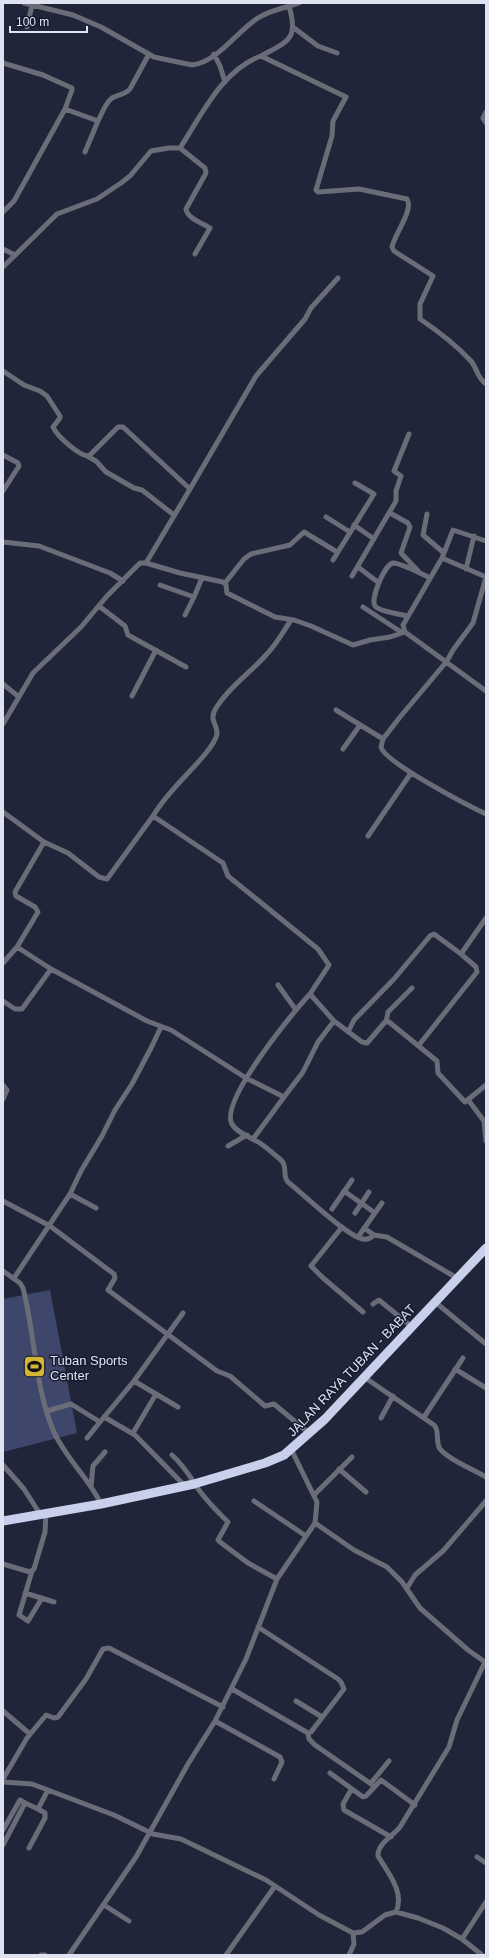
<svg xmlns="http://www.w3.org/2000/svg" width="489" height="1958" font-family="Arial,sans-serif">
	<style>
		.grass { fill: #3f466b }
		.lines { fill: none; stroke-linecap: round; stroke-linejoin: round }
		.street { stroke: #6a6d78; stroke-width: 5 }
		.highway { stroke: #c9d0eb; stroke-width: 9 }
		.labels { text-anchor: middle; stroke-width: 3; stroke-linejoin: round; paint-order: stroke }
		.poi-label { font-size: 13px; fill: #dfe3f1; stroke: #171b2f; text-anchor: start }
		.street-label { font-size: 13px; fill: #dfe3f1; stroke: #171b2f }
	</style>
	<rect width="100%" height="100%" fill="#202539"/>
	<path class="grass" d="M50 1290 77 1433 3 1452V1299Z"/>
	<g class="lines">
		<path class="street" d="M24 3 73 15 101 27 154 57 192 65C218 62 236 32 258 18 270 10 285 8 299 3
			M27 27 32 5
			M294 28 318 46 337 53
			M214 54 220 66 225 82
			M261 56C288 41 299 40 289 6
			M3 63 43 75 72 88V90L65 109
			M486 112 483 118 486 123
			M180 148 205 168 206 173 186 209C187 218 202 223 210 228L195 254
			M85 152 98 121
			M3 212 14 201 65 109 98 121C102 114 105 103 112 98 119 94 125 95 130 89L149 54
			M3 249 15 255
			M3 267 57 214 97 199 121 183 130 176 151 151 169 148H180C201 116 222 70 261 56L346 97 333 121 332 136 316 190 318 192 359 189 407 199C414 210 394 235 392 247L394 251 433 276 420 304V319C438 331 456 345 471 361 477 368 477 378 486 384
			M3 371 24 385 40 391 47 396 60 416V418L53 427C57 436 79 456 89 456L118 427H123L190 489 146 563
			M3 455 18 463 19 466 3 491
			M87 456 96 461 106 472 134 488 142 490 174 515
			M190 489 256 376 305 319 311 308 338 278
			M390 513 408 523 410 527 401 553 419 572
			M427 514 423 535 444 553
			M326 517 350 532
			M354 525 374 539
			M486 541 453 530 442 558 403 625 405 632 486 691
			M3 542 39 546 110 573 123 581
			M442 558 486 577
			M333 560 374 494 355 483
			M358 567 379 583
			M466 569 474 536
			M352 576 396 501V491L401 476 394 471 409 434
			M486 577 473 623 453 650 447 661 400 717 383 739 381 747C384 762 469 806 486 814
			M225 583 244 559 251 554 290 545 304 532 337 552
			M160 585 194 597 202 578
			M99 606 125 626 128 635 186 667
			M363 607 401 632
			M185 615 194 597
			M407 616C400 614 378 611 375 606 370 599 385 564 393 563 401 563 422 574 430 578
			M291 620C283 632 276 645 266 655 250 673 229 687 216 708 208 721 218 724 217 734 216 740 210 748 206 753 189 774 167 792 153 816L223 863 228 876 318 949 329 965 310 994
			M3 684 19 697
			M132 696 156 650
			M336 710 383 739
			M3 724 33 673 81 627 107 596 140 563H146L180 573 223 582 226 585 227 593 275 617 294 620 311 626 353 645 370 640 390 637 405 632
			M343 749 360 725
			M3 812 44 842 15 892 16 896 35 907 38 912 17 947
			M368 836 411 773
			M44 842 68 853 99 877 107 879 153 816
			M3 963 17 947 51 969 147 1021 171 1030 246 1078 284 1097 303 1072 318 1042 334 1021
			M278 985 296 1010
			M3 1001 15 1009H22L51 969
			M386 1022 388 1012 412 988
			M348 1032 354 1020 394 979 430 936 434 934 461 954
			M419 1045 477 972 476 967 461 954 486 918
			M3 1085 7 1090 3 1099
			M469 1101 484 1121 486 1141
			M253 1139 284 1097
			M228 1146 247 1135
			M344 1191 375 1213
			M70 1194 96 1208
			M3 1201 50 1226 114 1274 115 1278 108 1290 217 1371 230 1376 265 1406 274 1404 310 1434
			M332 1209 352 1180
			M355 1213 369 1192
			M342 1227 311 1266 322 1277 363 1312
			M364 1228 374 1235
			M358 1237 382 1203
			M3 1271 20 1283 23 1288C35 1334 35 1389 54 1432 66 1459 89 1478 101 1504
			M14 1278 70 1194 81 1171 102 1136 115 1110 132 1084 151 1048 161 1027
			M457 1278 387 1237 374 1235C371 1238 368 1240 363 1239 348 1237 303 1194 288 1182 282 1176 288 1166 281 1160 274 1154 267 1148 260 1143 252 1138 237 1133 232 1124 219 1102 293 1012 310 994L334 1021 362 1042 367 1043 385 1022H389L437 1061 438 1073 465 1102 486 1085
			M435 1302 486 1344
			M373 1304 379 1300 412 1327
			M455 1369 486 1388
			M364 1377 434 1425C440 1431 435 1441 440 1449 449 1460 473 1469 486 1477
			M134 1381 178 1407
			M47 1411 71 1404 100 1422 134 1381 183 1313
			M104 1417 135 1435 185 1486
			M424 1417 463 1358
			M381 1418 393 1396
			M133 1433 156 1394
			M87 1438 100 1422
			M172 1455C182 1464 188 1473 195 1484 204 1499 216 1510 228 1522L218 1540 220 1542 248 1563 277 1579
			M3 1465 24 1489 40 1514
			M339 1469 366 1492
			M91 1486 93 1466 105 1452
			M314 1495 352 1457
			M254 1501 306 1536
			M315 1523 354 1550 387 1567 402 1582 420 1608 468 1650 485 1662 457 1720 449 1747 400 1827C393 1836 377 1844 378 1856 388 1873 405 1892 396 1912
			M3 1564 30 1572 34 1569 45 1532 46 1513
			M32 1571 19 1615 28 1621 42 1598
			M407 1588 415 1575 443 1551 486 1501
			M25 1593 54 1602
			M232 1689 308 1733 311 1732 344 1689 341 1682 338 1679 258 1627
			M296 1701 322 1717
			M3 1711 30 1734
			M215 1721 280 1757 282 1762 274 1779
			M308 1733 309 1739 315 1745 374 1786
			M330 1773 363 1797 366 1796 381 1780 415 1805
			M3 1779 27 1738 46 1715 54 1718 58 1717 86 1679 103 1649 109 1648 223 1707
			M3 1782 32 1784 114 1815 153 1834 181 1839 266 1880 319 1915 353 1933 362 1932 385 1915 396 1912 418 1918 443 1928 462 1939 482 1955
			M371 1783 389 1761
			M351 1790 343 1804 344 1810 391 1837
			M3 1830 20 1800 25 1803
			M3 1845 25 1803 38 1809 48 1790
			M29 1848 45 1818V1813L38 1809
			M477 1857 486 1863
			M104 1905 129 1921
			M462 1939 486 1902
			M41 1955H45
			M69 1955 136 1857 188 1764 215 1721 246 1659 277 1579 315 1523 317 1502 291 1449
			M226 1955 275 1886
			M349 1955 354 1944 353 1933"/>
		<path class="highway" d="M3 1521 101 1504 194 1484 265 1463 284 1455 325 1419 486 1248"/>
	</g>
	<defs>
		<symbol id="stadium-square" viewBox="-11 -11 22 22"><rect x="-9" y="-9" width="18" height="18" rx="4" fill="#d5b535" stroke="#171b2f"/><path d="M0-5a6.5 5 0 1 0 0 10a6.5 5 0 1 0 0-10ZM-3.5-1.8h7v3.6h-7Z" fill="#111"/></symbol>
	</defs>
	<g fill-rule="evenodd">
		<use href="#stadium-square" x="22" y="1354" width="25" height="25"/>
	</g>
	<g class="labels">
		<g class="poi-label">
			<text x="50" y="1365">Tuban Sports<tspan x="50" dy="15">Center</tspan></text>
		</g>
		<g class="street-label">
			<text transform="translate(351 1370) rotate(-46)" y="5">JALAN RAYA TUBAN - BABAT</text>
		</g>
	</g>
	<rect width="489" height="1958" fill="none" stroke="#dfe3f1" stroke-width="8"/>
	<path d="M10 26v6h77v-6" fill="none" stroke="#dfe3f1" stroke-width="2"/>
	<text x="16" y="26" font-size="12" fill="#dfe3f1" stroke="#171b2f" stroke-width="3" paint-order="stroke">100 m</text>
</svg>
